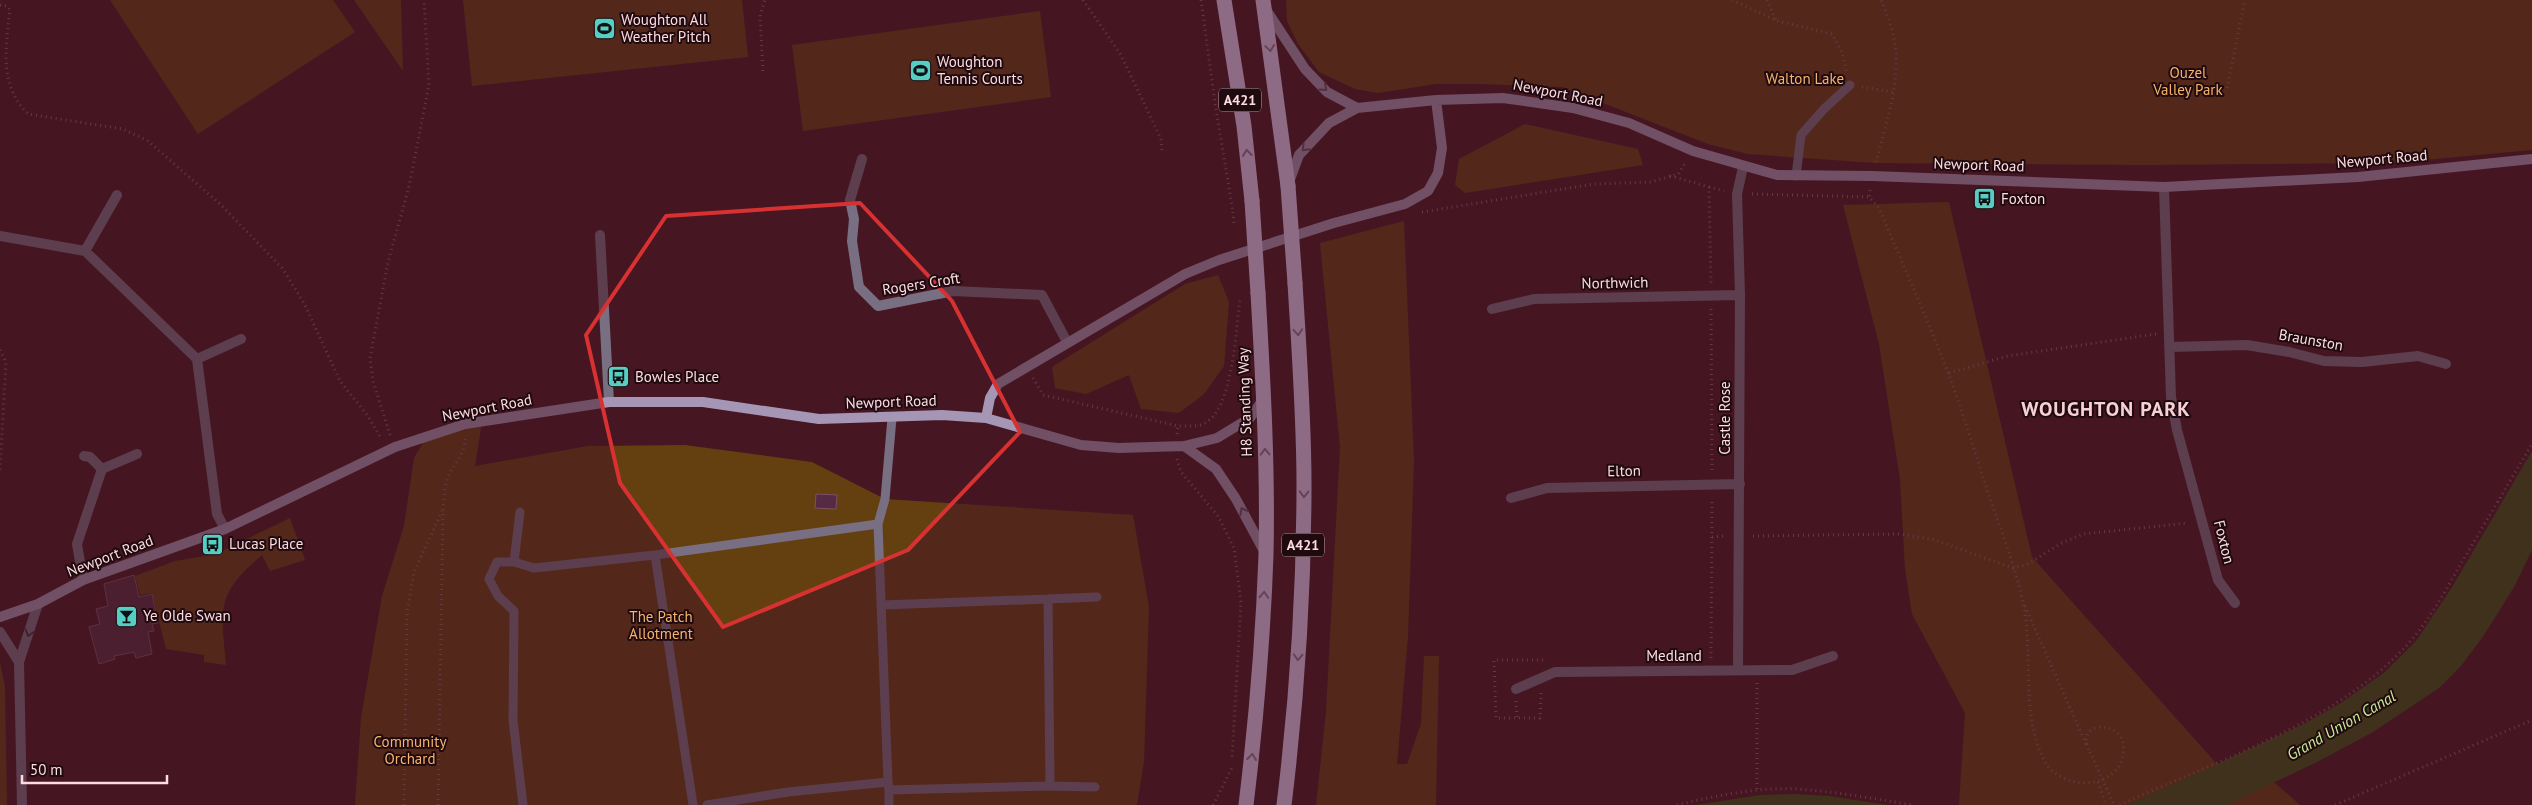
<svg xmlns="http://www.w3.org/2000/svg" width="2532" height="805" font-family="'PT Sans',sans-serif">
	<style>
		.green { fill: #643f10 }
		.water { fill: #3b5216 }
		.building { fill: #562a42; stroke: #7f4f68 }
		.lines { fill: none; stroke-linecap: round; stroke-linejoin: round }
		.path { stroke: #8d636c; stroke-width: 3; stroke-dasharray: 1 4; stroke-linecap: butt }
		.lane { stroke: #796f83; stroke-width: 9 }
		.street { stroke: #796f83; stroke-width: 10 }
		.secondary { stroke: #a696b6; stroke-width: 10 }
		.highway { stroke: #e7d3fb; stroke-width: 15 }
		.path-bridge { stroke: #8d636c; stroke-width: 3; stroke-dasharray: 1 4; stroke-linecap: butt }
		.highway-bridge { stroke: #e7d3fb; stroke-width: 15 }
		.oneway { stroke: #8d7991 }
		.oneway2 { stroke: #625062 }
		.oneway3 { stroke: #3e2d38 }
		.marked { fill: none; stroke: #d83131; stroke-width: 4; stroke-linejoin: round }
		.labels { text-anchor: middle; stroke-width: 4; stroke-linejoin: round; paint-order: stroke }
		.shield { fill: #1f0a0f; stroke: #ba9da2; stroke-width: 1 }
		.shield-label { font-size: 14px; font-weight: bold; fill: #fddce1 }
		.poi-label { font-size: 15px; fill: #fddce1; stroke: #1f0a0f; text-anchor: start }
		.park-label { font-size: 15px; fill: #f6b46a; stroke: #1f0a0f }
		.street-label { font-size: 15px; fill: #fddce1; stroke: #1f0a0f }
		.water-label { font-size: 16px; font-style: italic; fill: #c6ec95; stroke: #1f0a0f }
		.district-label { font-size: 20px; font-weight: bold; letter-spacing: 1px; fill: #f7d0d6; stroke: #1f0a0f }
	</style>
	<rect width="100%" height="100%" fill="#461622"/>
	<path class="green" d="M110 0H333L355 32 198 134Z
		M354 0H401L403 71Z
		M463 0H742L748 57 472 86Z
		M1286 0H2532V150L2392 163 2149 165 1875 163 1748 154 1708 144 1562 87 1479 84H1436L1378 93 1355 89 1319 72 1298 44 1287 21Z
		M1040 11 1051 97 803 131 792 45Z
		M1525 124 1638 149 1643 165 1465 193 1455 185 1459 159Z
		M1949 202 2032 557 2216 763 2274 782 2300 805H1959L1965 713 1912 614 1905 569 1900 479 1879 344 1843 205Z
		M1404 221 1414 461 1408 636 1397 764H1407L1421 724 1424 656H1439L1436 805H1316L1326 712 1340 447 1320 243Z
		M1218 275 1229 302 1224 366 1204 394 1179 413 1141 409 1129 375 1086 394 1055 388 1052 367 1185 284Z
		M482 422 475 466 588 446 685 445 812 462 885 499 1133 515 1149 607 1144 761 1137 805H355L361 718 382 596 404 526 414 458 428 435Z
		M290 518 305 560 270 571 262 555C215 595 221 608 226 665L204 662V655L166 649 152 593 140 595 135 576 175 561 216 554Z
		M0 662 5 687 7 805H0Z"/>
	<path class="water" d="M2532 451V550L2514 587 2484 635 2461 666 2439 688 2373 732 2317 762 2227 805H2128L2302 725 2341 703 2385 672 2416 641 2451 589Z
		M1793 794 1829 796 1888 805H1696L1760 795Z"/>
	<path class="building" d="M816 494 837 495 836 509 815 508Z
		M134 575 139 597 152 594 158 623 152 624 154 631 148 632 152 654 136 658 134 652 114 656 115 659 99 664 89 627 100 624 96 609 108 606 104 584Z"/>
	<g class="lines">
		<path class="path" d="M1083 0 1121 55 1161 139 1162 154
			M1201 0 1215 103 1233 212
			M1732 0 1777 21 1832 34 1842 52 1847 73
			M1767 0 1776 20
			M0 5 7 6 10 10C5 52 0 86 28 114L123 129 148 141 220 204 282 268 304 303 340 381 367 415 381 438
			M763 71 760 15 765 0
			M1862 87 1893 92
			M2227 88 2245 0
			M1876 162C1887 120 1904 73 1892 29 1889 19 1885 9 1881 0
			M1670 176 1709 187 1711 283
			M1709 187 1724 191
			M1870 190 1869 197 1879 208C1902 263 1927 317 1948 373 1963 412 1975 453 1988 492 2000 528 2015 565 2023 602 2034 653 2020 712 2044 760 2055 783 2093 791 2113 773 2119 768 2122 761 2123 754 2130 718 2071 719 2090 752
			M1752 194 1869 197
			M1422 212 1594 184 1651 182 1678 174 1686 162
			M1711 309 1712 470
			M0 350 6 362 0 470
			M1949 373 2008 356 2156 334
			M1033 378 1043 395 1178 426
			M1177 434 1178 426C1186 426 1199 427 1205 423 1233 409 1236 328 1240 300
			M390 435 373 381 370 358 388 262 409 187 429 85 424 0
			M1177 459 1181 472 1218 516 1234 548 1241 602 1232 759
			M1753 536 1900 534 1935 540 2013 568 2026 565 2062 543 2083 534 2188 523
			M1712 537 1724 536
			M2025 606 2086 744
			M1711 658 1712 499
			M1757 683V790
			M1541 693 1540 718H1496L1494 660H1545
			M1516 701 1517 718
			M2098 782 2106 805
			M404 805 407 613 414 572 442 511
			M438 805 443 511C444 499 444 486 449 475 455 461 465 455 465 439
			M1213 805 1232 768
			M1677 805C1715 796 1756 787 1795 789 1834 791 1874 799 1913 805
			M2120 805C2220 758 2347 721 2418 632 2437 608 2451 580 2466 555 2488 518 2510 481 2532 444
			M2335 805 2532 720"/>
		<path class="lane" d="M1796 176 1801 135 1824 109 1850 85
			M514 562 520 512
			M1048 599 1097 597
			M882 605 1048 599 1050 786 889 790 888 782
			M1050 786 1095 787
			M523 805 513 720 514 611 498 596 489 579 497 562H514L534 568 655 555
			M693 805 655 555 878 524
			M707 805 788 792 888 782 878 524 885 499 892 418
			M889 805V790"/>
		<path class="street" d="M862 159 850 200 854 219 852 241 859 287 878 306 953 291 1042 295 1067 342
			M2164 187 2171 397 2177 430 2218 580 2235 603
			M600 235 609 402
			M0 236 85 251 197 359 217 514 225 529
			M85 251 117 195
			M1492 309 1534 299 1740 295
			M2170 347 2247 345 2289 352 2324 361 2362 362 2418 356 2446 364
			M197 359 241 339
			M84 456 90 457 102 469
			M1511 498 1547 488 1740 484
			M83 580 77 544 102 469 137 454
			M0 632 19 662
			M1738 670 1740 295 1737 194 1743 167
			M1516 689 1555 672 1792 670 1833 656
			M22 805 19 662 38 604"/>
		<path class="secondary" d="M1267 11 1305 69 1327 92 1357 108 1436 100 1503 98 1573 108 1629 123 1693 151 1777 175 1872 176 2164 187 2358 177 2532 159
			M1289 182 1299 155 1329 123 1357 108
			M986 418 990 398 998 384 1185 274 1219 260 1334 223 1405 204 1428 191 1438 173 1442 148 1436 100
			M1184 446 1216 469 1236 499 1265 553
			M0 617 38 604 83 580 225 529 395 447 465 424 609 402H703L819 419 942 415 986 418 1081 445 1119 448 1184 446 1217 438 1250 418 1264 398"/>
		<path class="highway" d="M1224 0 1244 126 1252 201
			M1263 0 1288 186
			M1246 805C1256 722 1263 639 1266 555 1268 468 1263 380 1258 293
			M1284 805C1297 699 1304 591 1304 484 1304 417 1299 350 1295 283"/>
		<path class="path-bridge" d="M1233 212 1234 224
			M2090 752 2114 805"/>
		<path class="highway-bridge" d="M1288 186 1295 283
			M1252 201 1258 293"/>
	</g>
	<defs><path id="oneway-chevron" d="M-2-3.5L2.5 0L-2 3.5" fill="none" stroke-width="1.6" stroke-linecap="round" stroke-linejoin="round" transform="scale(1.25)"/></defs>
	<g class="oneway">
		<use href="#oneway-chevron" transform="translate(1270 48) rotate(82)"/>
		<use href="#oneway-chevron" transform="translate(1247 153) rotate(-96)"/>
		<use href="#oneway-chevron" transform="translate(1298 332) rotate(86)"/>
		<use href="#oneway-chevron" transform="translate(1265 452) rotate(-91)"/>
		<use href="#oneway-chevron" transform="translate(1304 494) rotate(91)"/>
		<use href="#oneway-chevron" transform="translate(1264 595) rotate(-87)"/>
		<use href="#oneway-chevron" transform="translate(1298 657) rotate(93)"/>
		<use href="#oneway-chevron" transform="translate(1252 757) rotate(-83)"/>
	</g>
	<g class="oneway2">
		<use href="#oneway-chevron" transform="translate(1324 88) rotate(42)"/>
		<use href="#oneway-chevron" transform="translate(1305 148) rotate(134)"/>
		<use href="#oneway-chevron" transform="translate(1243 511) rotate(-118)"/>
	</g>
	<use class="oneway3" href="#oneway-chevron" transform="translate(29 633) rotate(108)"/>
	<path d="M0 0H2532V805H0ZM860 203 952 301 1020 432 908 550 723 627 620 483 586 335 666 216Z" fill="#461622" fill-opacity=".55" fill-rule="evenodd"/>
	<path class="marked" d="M860 203 952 301 1020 432 908 550 723 627 620 483 586 335 666 216Z"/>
	<defs>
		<symbol id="stadium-square" viewBox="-11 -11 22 22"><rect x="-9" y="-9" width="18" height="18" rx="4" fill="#56cec4" stroke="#1f0a0f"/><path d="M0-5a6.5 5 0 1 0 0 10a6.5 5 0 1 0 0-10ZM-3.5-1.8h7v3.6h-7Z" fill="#111"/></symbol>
		<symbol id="bus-square" viewBox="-11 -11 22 22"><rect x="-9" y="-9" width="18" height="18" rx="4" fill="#56cec4" stroke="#1f0a0f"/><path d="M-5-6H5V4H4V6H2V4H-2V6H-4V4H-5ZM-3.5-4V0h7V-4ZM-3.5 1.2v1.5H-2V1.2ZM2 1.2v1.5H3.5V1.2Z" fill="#111"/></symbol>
		<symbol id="bar-square" viewBox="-11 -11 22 22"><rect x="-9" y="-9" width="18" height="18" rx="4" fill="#56cec4" stroke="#1f0a0f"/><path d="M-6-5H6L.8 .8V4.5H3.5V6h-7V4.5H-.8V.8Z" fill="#111"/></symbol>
	</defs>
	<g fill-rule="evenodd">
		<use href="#stadium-square" x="592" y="16" width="25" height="25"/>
		<use href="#stadium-square" x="908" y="58" width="25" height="25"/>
		<use href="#bus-square" x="1972" y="186" width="25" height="25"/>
		<use href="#bus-square" x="606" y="364" width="25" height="25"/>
		<use href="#bus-square" x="200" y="532" width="25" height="25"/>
		<use href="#bar-square" x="114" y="604" width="25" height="25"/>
	</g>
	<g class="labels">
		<g class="shield">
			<rect x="1219" y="88.5" width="42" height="23" rx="4"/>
			<rect x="1282" y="533.5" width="42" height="23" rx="4"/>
		</g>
		<g class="shield-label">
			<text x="1240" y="105">A421</text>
			<text x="1303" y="550">A421</text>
		</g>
		<g class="poi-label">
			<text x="621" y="25">Woughton All<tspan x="621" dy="17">Weather Pitch</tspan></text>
			<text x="937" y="67">Woughton<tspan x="937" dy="17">Tennis Courts</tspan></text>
			<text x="2001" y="204">Foxton</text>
			<text x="635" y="382">Bowles Place</text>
			<text x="229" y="549">Lucas Place</text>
			<text x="143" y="621">Ye Olde Swan</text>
		</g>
		<g class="park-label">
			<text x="2188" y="78">Ouzel<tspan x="2188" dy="17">Valley Park</tspan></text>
			<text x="1805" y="84">Walton Lake</text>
			<text x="661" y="622">The Patch<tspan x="661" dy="17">Allotment</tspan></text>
			<text x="410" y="747">Community<tspan x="410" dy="17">Orchard</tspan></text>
		</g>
		<g class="street-label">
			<text transform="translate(1558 93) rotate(11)" y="5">Newport Road</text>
			<text transform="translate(2382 159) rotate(-5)" y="5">Newport Road</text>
			<text transform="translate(1979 165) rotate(2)" y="5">Newport Road</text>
			<text transform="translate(1615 283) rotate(-1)" y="5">Northwich</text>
			<text transform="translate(921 284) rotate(-9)" y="5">Rogers Croft</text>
			<text transform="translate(2311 340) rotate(10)" y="5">Braunston</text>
			<text transform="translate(891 402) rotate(-2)" y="5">Newport Road</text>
			<text transform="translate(1245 402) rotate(-92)" y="5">H8 Standing Way</text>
			<text transform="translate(487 408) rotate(-11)" y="5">Newport Road</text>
			<text transform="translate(1725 418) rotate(-90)" y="5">Castle Rose</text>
			<text transform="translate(1624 471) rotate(-1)" y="5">Elton</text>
			<text transform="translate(2224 542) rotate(76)" y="5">Foxton</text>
			<text transform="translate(110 556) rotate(-21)" y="5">Newport Road</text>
			<text x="1674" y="661">Medland</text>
		</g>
		<g class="water-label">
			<text transform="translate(2341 725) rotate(-30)" y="6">Grand Union Canal</text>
		</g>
		<g class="district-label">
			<text x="2106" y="416">WOUGHTON PARK</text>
		</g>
	</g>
	<path d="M22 775v8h145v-8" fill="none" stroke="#fddce1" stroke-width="2.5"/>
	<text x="30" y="775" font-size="15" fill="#fddce1" stroke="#1f0a0f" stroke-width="4" paint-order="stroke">50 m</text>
</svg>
